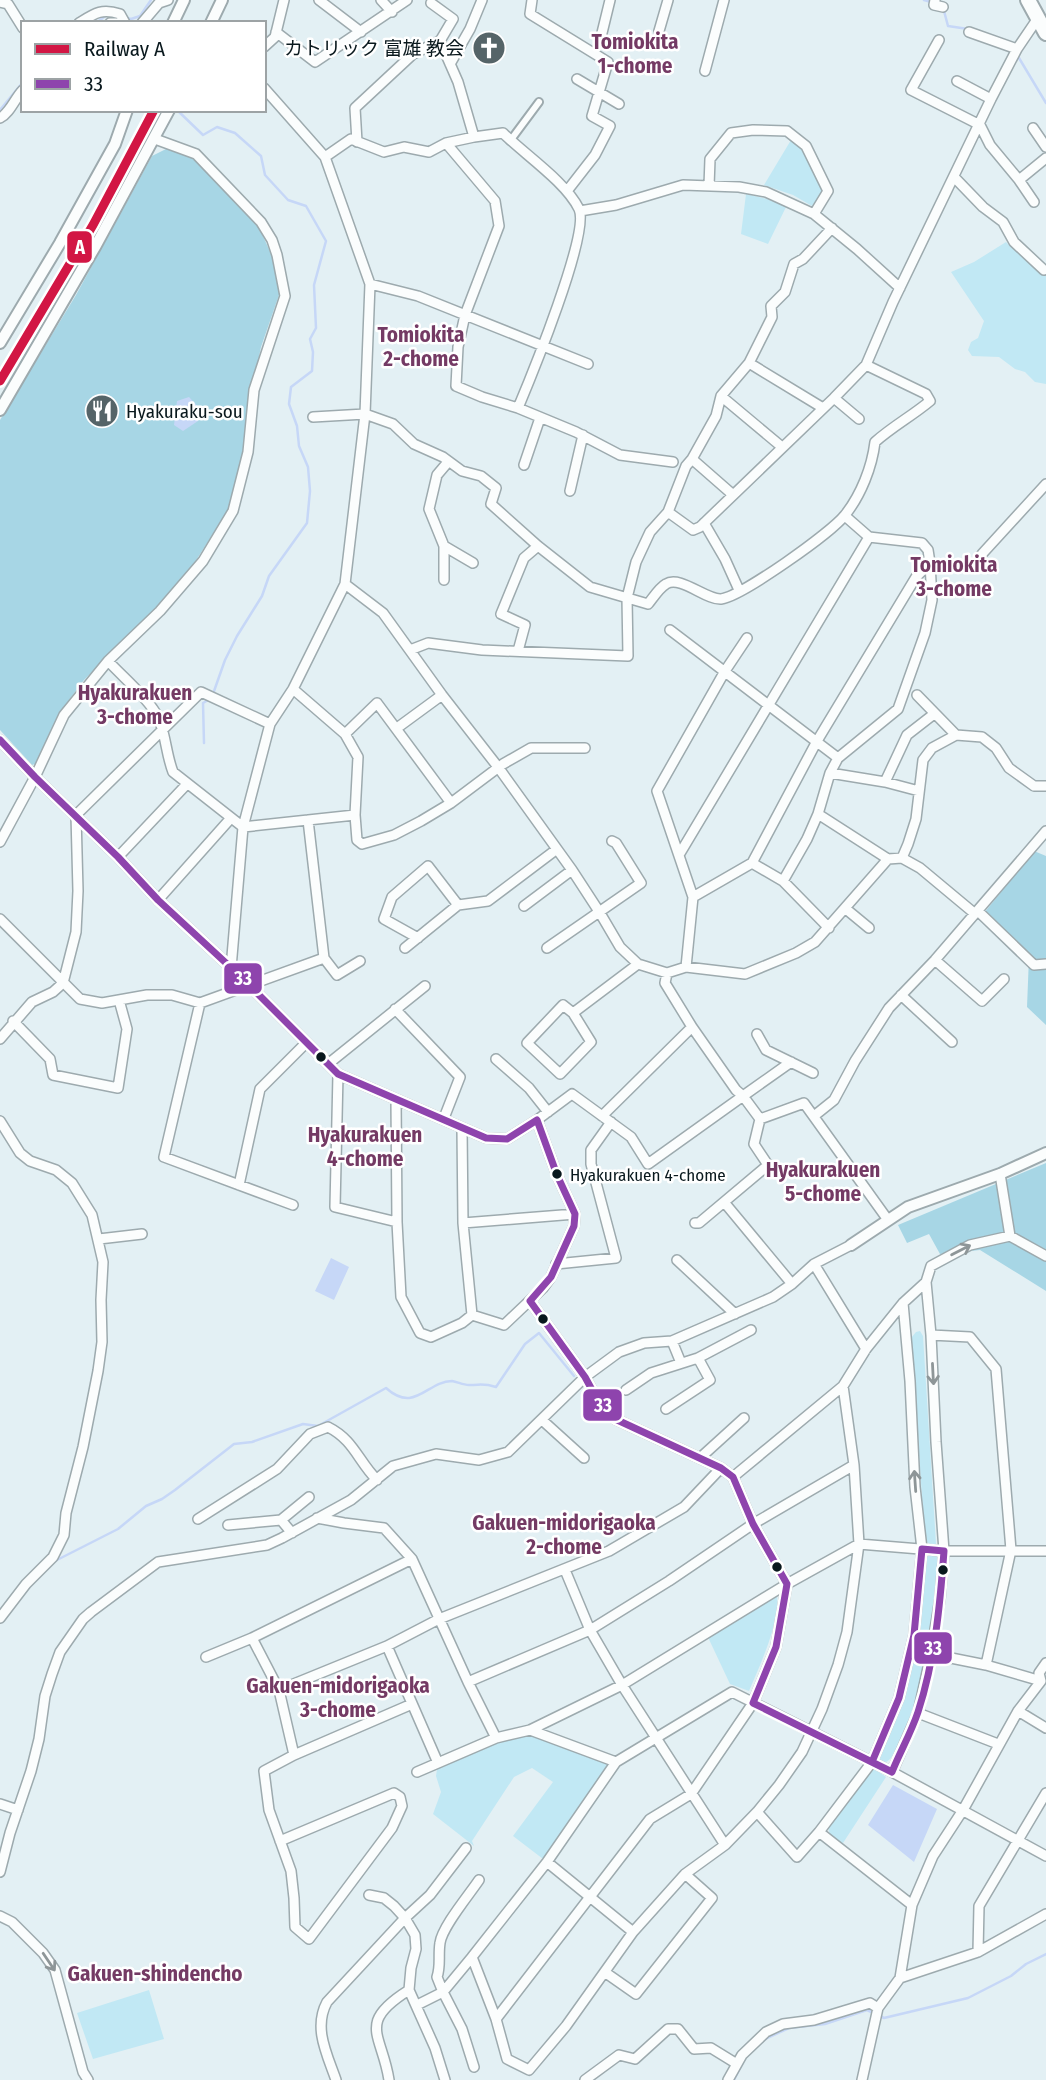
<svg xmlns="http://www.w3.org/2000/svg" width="1046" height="2080" font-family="'Fira Sans Condensed','Noto Sans JP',sans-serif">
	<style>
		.green { fill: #c1e8f4 }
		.forest { fill: #a7d6e5 }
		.water { fill: #c6d7f7 }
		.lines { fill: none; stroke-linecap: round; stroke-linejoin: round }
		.stream { stroke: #c6d7f7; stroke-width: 2.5 }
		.pedestrian-casing { stroke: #9daaae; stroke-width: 10 }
		.minor-casing { stroke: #9daaae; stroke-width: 12 }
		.tertiary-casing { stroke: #9daaae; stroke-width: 14 }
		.primary-casing { stroke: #9daaae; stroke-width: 18 }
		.pedestrian { stroke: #fbfdfd; stroke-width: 6 }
		.minor { stroke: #fbfdfd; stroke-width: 9 }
		.tertiary { stroke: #fbfdfd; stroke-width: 10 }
		.primary { stroke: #fbfdfd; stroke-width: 14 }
		.bus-1-casing { stroke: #fff; stroke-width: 12 }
		.bus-1 { stroke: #8e44ad; stroke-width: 7 }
		.rail-1-casing { stroke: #fff; stroke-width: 14 }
		.rail-1 { stroke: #d21644; stroke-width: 9 }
		.oneway { stroke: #8e9698 }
		.bus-dot { fill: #09181d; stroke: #fff; stroke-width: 2.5 }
		.labels { text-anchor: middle; stroke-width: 5; stroke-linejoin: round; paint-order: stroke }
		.bus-label { font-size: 17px; fill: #09181d; stroke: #fff; text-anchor: start }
		.poi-label { font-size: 19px; fill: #09181d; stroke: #fff; text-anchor: end }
		.neighbourhood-label { font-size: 21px; font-weight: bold; fill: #743a64; stroke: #fff }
		.line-badge { stroke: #fff; stroke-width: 2.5 }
		.badge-label { font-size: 19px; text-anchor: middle; font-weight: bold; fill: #fff }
	</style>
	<rect width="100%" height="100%" fill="#e3f0f4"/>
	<path class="green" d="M791 140 803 148 823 191 812 206 793 195 764 185Z
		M746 194 767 199 786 207 768 244 741 234Z
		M1006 242 1014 250 1046 275V384L1035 382 1025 372 1015 369 999 357 972 356 968 350 971 342 978 338 984 321 951 272 974 262Z
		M920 1331 923 1336 936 1544H930L925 1541 911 1338 916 1332Z
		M930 1553 939 1557C935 1618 928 1682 901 1737 897 1747 894 1759 884 1763L878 1760 879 1753C892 1722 908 1690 914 1657 921 1625 922 1592 925 1560L926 1555Z
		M777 1595C780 1623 760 1665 749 1691L730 1684 706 1633Z
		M530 1730 616 1762 547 1862 513 1836 553 1782 532 1768 514 1777 472 1841 474 1846 433 1814 441 1792 436 1776 438 1763Z
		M875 1769 886 1777 843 1843 830 1836 828 1827 869 1770Z
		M149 1990 164 2039 93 2059 77 2013Z"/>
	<path class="forest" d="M168 148 198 161 258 225 272 256 280 285 279 295 261 347 250 401 240 476 232 504 188 573 162 602 84 680 60 712 35 764 32 765 0 730V420L76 295 152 156Z
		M1034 851 1046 856V1025L1027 1007 1029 957 984 913Z
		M1046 1163V1291L980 1250 940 1254 929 1234 907 1243 898 1225Z"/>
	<path class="water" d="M189 397 201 410 198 421 183 431 174 425 177 401Z
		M331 1258 349 1267 334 1300 315 1291Z
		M893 1785 937 1809 914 1862 868 1825Z"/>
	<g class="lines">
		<path class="stream" d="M924 0 931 2
			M944 11 948 26 968 29
			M124 17 131 19 140 16 151 0
			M96 23 108 14
			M978 31 998 38
			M1019 58 1046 103
			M0 110 23 82
			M177 110 203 135 217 127 235 133 261 156 265 175 288 200 306 206 326 241 314 285 316 328 310 339 313 352 312 371 291 387 289 404 297 426 299 446 308 467 310 491 307 523 269 576 262 596 237 636 225 660 213 694
			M204 743 203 703 210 699
			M53 1562 118 1529 146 1506 162 1499 175 1490 234 1444 252 1442 303 1424 318 1426 386 1388C415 1414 427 1381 452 1381 458 1382 463 1385 469 1385 482 1385 483 1383 496 1387L525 1344 539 1333 574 1376
			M765 2039 789 2028 825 2024 867 2010 884 2018 968 1998 1011 1976 1026 1964 1046 1954
			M734 2080 742 2064"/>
		<defs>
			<path id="pedestrian" d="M510 141 539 102"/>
			<path id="minor" d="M319 0 361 32
				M381 0 392 12
				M532 0 530 14 608 62 592 116 610 126 595 155 567 191
				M935 0 934 5 943 7
				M0 2 8 4 23 28
				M79 23C95 13 102 8 120 14L125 23
				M110 23H116
				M142 23 159 3 168 0
				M659 31 668 0
				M276 32 315 62 407 0
				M969 32 1017 49
				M601 37 610 0
				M939 40 911 90 980 125 990 145 1019 180 1034 202
				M440 41 458 82 474 137
				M264 47 275 37 284 0
				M450 64 470 29 482 0
				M705 71 724 0
				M577 79 619 104
				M957 81 991 99
				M0 118C10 113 15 98 23 90
				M1033 128 1046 147
				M357 142 355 108 413 54 440 41 453 19 431 3
				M446 143 495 201 499 226 465 315 458 347 456 386 482 397 518 408 576 432 620 455 673 462
				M325 157 351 139 384 152 404 147 429 152 446 143 474 137 503 133C524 154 566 182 579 209 590 233 531 377 518 408
				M955 178 983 207 1003 222 1014 242 1044 270
				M1019 180 1046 158
				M709 186 710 159 731 133 753 130 787 131 806 146 828 191 814 214
				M580 211 616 205 683 185 739 187 766 192 814 214 857 249 900 288
				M370 284 418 296 588 364
				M749 363 823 408
				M721 396 782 447
				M834 398 859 419
				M313 417 365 414 393 424 414 444 443 457 462 471 481 476 496 488 491 504 538 546 590 587 648 604C653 598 659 588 666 584 680 575 706 600 721 599 742 596 831 533 845 515 861 495 872 467 875 442 893 426 912 416 930 401L926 394 866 365
				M692 459 732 494
				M524 465 540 418
				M570 491 583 435
				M668 512 693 530 700 527 834 398 866 365 893 302 991 99 1017 49 1038 18
				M704 523 725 559 739 590
				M444 546 473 563
				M982 554 1046 484
				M444 580V546L429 509 437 475 448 462
				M345 584 383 613 442 695 498 767 572 870 600 913 620 947 638 964 667 973 686 967 745 974 796 953 815 942 888 859
				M670 630 838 758
				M410 650 428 643 482 650 628 656 627 598 636 562 650 532 668 512 686 466 692 459 716 416 721 396 749 363 772 317 771 306 785 292 794 264 803 259 832 228
				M518 651 525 625 501 614 524 558 538 546
				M108 661C122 676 142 693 153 709 166 727 165 752 173 772L243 827 355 815
				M293 689 345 734 358 757 355 815 357 840 362 844 394 835 421 821 451 803 503 764 531 748H585
				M917 695 956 735
				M397 728 442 695
				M345 734 377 703 451 803
				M0 740 35 777 118 857 158 900 240 976 338 1074 486 1138 507 1139 537 1120 572 1094 631 1137 648 1164 743 1096 760 1119 804 1103 888 1220
				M830 773 885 782 919 791
				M885 782 907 735 934 714
				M818 814 888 859 902 858 920 868 974 913H980L1034 965 1046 964
				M0 842 35 777 64 715 108 661 160 611 203 561 233 511 248 452 254 390 285 296 277 255 272 240 261 222 196 154 155 139
				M679 855 869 537
				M118 857 187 784
				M902 858 908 844 916 819 923 760 932 748 956 735 982 737 996 748 1009 768 1034 786H1046
				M752 863 783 881 829 928
				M783 881 807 839 818 814 830 773 838 758 898 709 925 633 932 600 930 563
				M693 897 752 863 817 741 916 577 930 563 928 550 922 543 869 537 845 516
				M158 900 231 818
				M524 906 572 870
				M846 909 869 928
				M0 919 80 999 102 1003 147 995H172L200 1003 324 958 308 820
				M418 938 384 919 392 897 428 866 458 905
				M405 948 458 905 488 901 557 849
				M547 948 641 883 616 843 612 841
				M324 958 337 975 360 961
				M935 960 982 1001 1004 979
				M686 967 693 897 657 791 725 671 747 638
				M231 968 243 827 270 724 293 689 345 584 365 414 370 284 325 157 264 88
				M901 995 952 1042
				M200 1003 164 1157 293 1205
				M395 1009 460 1077 444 1118
				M573 1013 591 1042 560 1074 527 1043 563 1005 573 1013 638 964
				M13 1021 50 1059 53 1075 118 1088 127 1029 119 1000
				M692 1027 736 1090 743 1096 791 1062
				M757 1034 766 1050 813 1073
				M0 1039 32 1002 53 992 63 983 76 932 78 891 76 815 201 692 270 724
				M496 1059 529 1088 548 1112
				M328 1064 425 986
				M338 1074 335 1207 397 1222
				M396 1099 397 1222 401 1297 420 1333 431 1337 462 1323 472 1315 504 1325 543 1288 551 1277 574 1226 575 1214 557 1175 537 1120
				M602 1116 692 1027 665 983 667 973
				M814 1116 834 1100 855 1061 889 1008 935 960 1046 831
				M0 1121 20 1153 30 1161 56 1170 72 1183 92 1215 103 1262 101 1300 102 1342 98 1371 83 1447 66 1513 64 1535 53 1557 26 1584 0 1618
				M462 1128 463 1223 472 1315
				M1000 1174 1010 1236
				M239 1185 260 1089 306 1043
				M724 1202 792 1284
				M463 1223 575 1214
				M695 1223H699L768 1165 754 1144 760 1119
				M99 1239 142 1234
				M677 1260 735 1314
				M556 1264 616 1258 591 1164V1150L611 1122
				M814 1264 866 1349
				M931 1335 970 1337 996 1369 1011 1550 986 1665
				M672 1341 681 1363
				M843 1386 854 1465 859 1544 847 1632 838 1665 822 1709 802 1752 779 1785 757 1812 725 1845 685 1874 633 1932 566 2026 529 2070 507 2059 496 2019 472 1957 547 1862 616 1762 732 1692 892 1772 1046 1856
				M626 1390 651 1373 698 1358 751 1330
				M666 1409 710 1380 698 1358
				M542 1420 584 1458
				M700 1458 744 1418
				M733 1477 843 1386 866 1349 903 1303 926 1282
				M317 1518 344 1523 384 1528 412 1559 468 1682 496 1738
				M198 1519 277 1469 310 1434 328 1427C354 1440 358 1461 377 1480
				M281 1520 309 1497
				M228 1525 281 1520 292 1533
				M565 1570 590 1630 622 1685 725 1845
				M252 1638 279 1690 294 1755 412 1704
				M387 1646 438 1763
				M931 1654 986 1665 1041 1681
				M206 1657 252 1638 412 1559
				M468 1682 590 1630 669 1581 753 1524 854 1465
				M279 1690 387 1646 439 1619 609 1551 684 1507 721 1468
				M1018 1711 1046 1728
				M918 1713 998 1744
				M530 1730 616 1762
				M417 1772 496 1738 530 1730 622 1685 787 1584 859 1544 944 1551H1046
				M892 1772 918 1713 931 1654 940 1599 944 1551 936 1442 931 1335 926 1282 931 1266 970 1245 1010 1236 1046 1256
				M0 1804 18 1810
				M757 1812 797 1857 819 1832 872 1762 899 1698 914 1635 922 1549 915 1487 910 1381 903 1303
				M819 1832 912 1905
				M280 1841 394 1793 400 1797 402 1806 392 1828 309 1939 295 1927 294 1898 291 1871 269 1810 264 1771 294 1755
				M547 1862 633 1932
				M0 1872 10 1833 31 1771 39 1739 45 1696 52 1674 60 1652 83 1619 91 1612 158 1562 267 1545 282 1538 351 1500 393 1466 436 1454 479 1460 508 1452 585 1377 619 1352 644 1343 672 1341 773 1297 792 1284 814 1264 851 1245
				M369 1895 384 1898 394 1906 405 1918 415 1935 416 1949 411 1968 409 1990 435 2048 445 2080
				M0 1916 12 1922 43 1953 55 1970 83 2072 88 2080
				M978 1952 979 1906 1046 1793
				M472 1957 443 1992 462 2029 474 2067
				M606 1973 636 1994 712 1898 685 1874
				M900 1978 978 1952 1046 1914
				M417 2005 443 1992 437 1977C441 1966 438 1955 440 1943 442 1927 469 1895 479 1880
				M496 2019 650 1819 691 1794 753 1703 776 1647 787 1584 753 1524 733 1477 721 1468 615 1419 597 1399 585 1377 530 1301
				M336 2080C327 2054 313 2028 327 2002L405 1918 430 1895 466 1848
				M389 2080C382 2034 356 2023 409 1990
				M585 2080 619 2055 635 2059 668 2029H678L694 2049 711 2048 737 2064
				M728 2080 742 2055 766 2032 783 2024 814 2020 870 2003 878 2008
				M862 2080 878 2008 900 1978 912 1905 933 1856 963 1810 1018 1711 1041 1681 1039 1673 1046 1663"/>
			<path id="tertiary" d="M173 23 184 0
				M211 23 222 0
				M0 343 60 243 115 144 127 110
				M0 410 95 247 169 110
				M851 1245 908 1207 1000 1174 1046 1153"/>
			<path id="primary" d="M1028 0 1046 33"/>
		</defs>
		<use href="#pedestrian" class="pedestrian-casing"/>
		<use href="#minor" class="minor-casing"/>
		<use href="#tertiary" class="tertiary-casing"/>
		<use href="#primary" class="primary-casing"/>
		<use href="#pedestrian" class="pedestrian"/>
		<use href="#minor" class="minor"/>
		<use href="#tertiary" class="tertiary"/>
		<use href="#primary" class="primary"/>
		<defs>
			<path id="bus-1" d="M0 740 35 777 118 857 158 900 240 976 338 1074 486 1138 507 1139 537 1120 557 1175 575 1214 574 1226 551 1277 530 1301 585 1377 597 1399 615 1419 721 1468 733 1477 753 1524 787 1584 776 1647 753 1703 892 1772C900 1752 911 1733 918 1712 935 1660 940 1605 944 1551L922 1549 914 1635 899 1698 872 1762"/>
		</defs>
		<use href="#bus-1" class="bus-1-casing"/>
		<use href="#bus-1" class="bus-1"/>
		<defs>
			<path id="rail-1" d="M0 381 93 225 154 110"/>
		</defs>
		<use href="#rail-1" class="rail-1-casing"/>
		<use href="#rail-1" class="rail-1"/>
	</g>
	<defs><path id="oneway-shaft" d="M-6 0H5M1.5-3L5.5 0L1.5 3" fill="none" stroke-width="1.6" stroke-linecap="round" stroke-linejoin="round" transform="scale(1.75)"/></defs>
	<g class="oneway">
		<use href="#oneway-shaft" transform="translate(961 1250) rotate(-27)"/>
		<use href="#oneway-shaft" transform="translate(933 1374) rotate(87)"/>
		<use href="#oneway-shaft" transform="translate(915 1481) rotate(-94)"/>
		<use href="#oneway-shaft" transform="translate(49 1962) rotate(56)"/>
	</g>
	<defs>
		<symbol id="church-disc" viewBox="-11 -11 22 22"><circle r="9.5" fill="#556468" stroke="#fff"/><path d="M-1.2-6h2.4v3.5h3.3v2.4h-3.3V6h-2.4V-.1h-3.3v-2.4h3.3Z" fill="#fff"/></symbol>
		<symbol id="restaurant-disc" viewBox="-11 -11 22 22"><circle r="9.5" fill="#556468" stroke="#fff"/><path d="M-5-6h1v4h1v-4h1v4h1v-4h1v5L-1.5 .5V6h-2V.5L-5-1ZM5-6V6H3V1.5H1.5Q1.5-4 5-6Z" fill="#fff"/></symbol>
	</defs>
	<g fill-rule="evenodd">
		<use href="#church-disc" x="470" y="29" width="38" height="38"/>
		<use href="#restaurant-disc" x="83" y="392" width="38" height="38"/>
	</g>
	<g class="bus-dot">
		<circle cx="321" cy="1057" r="6"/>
		<circle cx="557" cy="1174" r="6"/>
		<circle cx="543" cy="1319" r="6"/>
		<circle cx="777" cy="1567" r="6"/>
		<circle cx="943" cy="1570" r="6"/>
	</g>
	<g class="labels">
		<g class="bus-label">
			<text x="570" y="1181">Hyakurakuen 4-chome</text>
		</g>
		<g class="poi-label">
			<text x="464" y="55">カトリック 富雄 教会</text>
			<text x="126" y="418" text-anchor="start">Hyakuraku-sou</text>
		</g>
		<g class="neighbourhood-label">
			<text x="635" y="49">Tomiokita<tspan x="635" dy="24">1-chome</tspan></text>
			<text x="421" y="342">Tomiokita<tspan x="421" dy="24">2-chome</tspan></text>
			<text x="954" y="572">Tomiokita<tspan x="954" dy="24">3-chome</tspan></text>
			<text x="135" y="700">Hyakurakuen<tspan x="135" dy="24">3-chome</tspan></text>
			<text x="365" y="1142">Hyakurakuen<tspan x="365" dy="24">4-chome</tspan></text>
			<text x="823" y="1177">Hyakurakuen<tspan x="823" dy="24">5-chome</tspan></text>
			<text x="564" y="1530">Gakuen-midorigaoka<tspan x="564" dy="24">2-chome</tspan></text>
			<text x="338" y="1693">Gakuen-midorigaoka<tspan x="338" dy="24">3-chome</tspan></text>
			<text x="155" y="1981">Gakuen-shindencho</text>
		</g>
	</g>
	<g class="line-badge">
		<rect x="66" y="230" width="27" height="34" rx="7" fill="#d21644"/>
		<rect x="223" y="962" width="40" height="33" rx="7" fill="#8e44ad"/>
		<rect x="582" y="1388" width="41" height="34" rx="7" fill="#8e44ad"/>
		<rect x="913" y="1631" width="40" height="34" rx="7" fill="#8e44ad"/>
	</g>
	<g class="badge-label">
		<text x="80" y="254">A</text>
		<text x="243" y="985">33</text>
		<text x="603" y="1412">33</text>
		<text x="933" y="1655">33</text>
	</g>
	<rect x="21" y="21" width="245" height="91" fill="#ffffff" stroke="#9da3a5" stroke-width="2"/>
	<rect x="35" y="44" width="35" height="10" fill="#d21644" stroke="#9da3a5" stroke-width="2"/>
	<text x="84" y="56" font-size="21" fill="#09181d">Railway A</text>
	<rect x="35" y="79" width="35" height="10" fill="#8e44ad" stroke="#9da3a5" stroke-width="2"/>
	<text x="84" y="91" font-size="21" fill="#09181d">33</text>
</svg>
